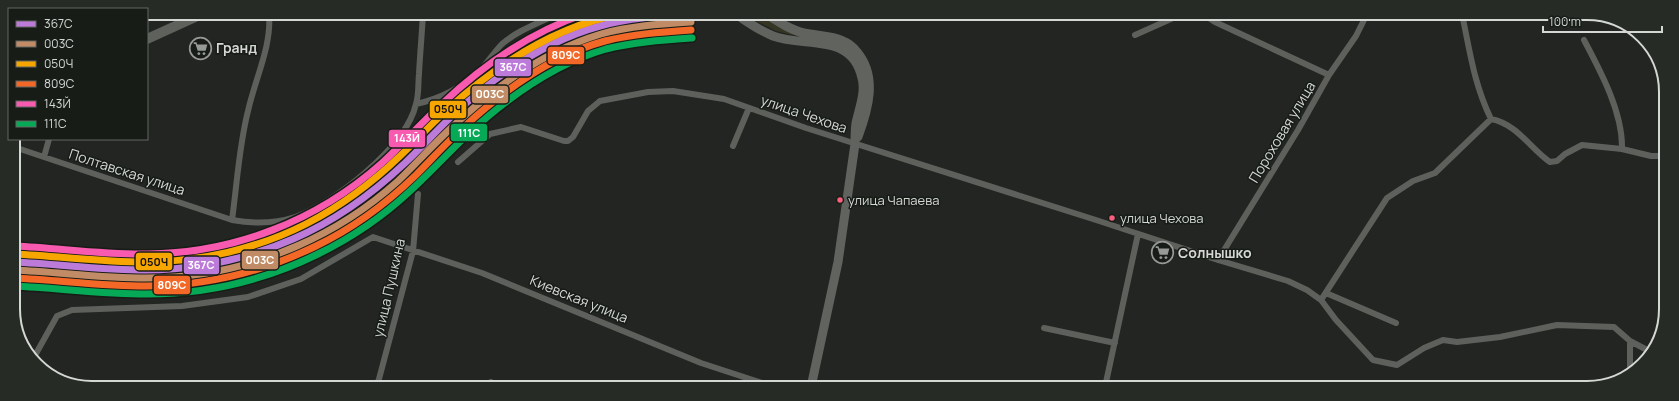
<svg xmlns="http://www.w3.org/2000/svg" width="1679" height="401" font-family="Manrope,sans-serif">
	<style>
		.green { fill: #353523 }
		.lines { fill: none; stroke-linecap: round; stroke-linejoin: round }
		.street { stroke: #5e605c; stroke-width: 6 }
		.secondary { stroke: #60635e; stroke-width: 9 }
		.primary { stroke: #5e615c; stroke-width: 10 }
		.rail-1-casing { stroke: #171c17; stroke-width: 10 }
		.rail-2-casing { stroke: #171c17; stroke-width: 10 }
		.rail-3-casing { stroke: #171c17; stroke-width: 10 }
		.rail-4-casing { stroke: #171c17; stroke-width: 10 }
		.rail-5-casing { stroke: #171c17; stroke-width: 10 }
		.rail-6-casing { stroke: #171c17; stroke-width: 10 }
		.rail-1 { stroke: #bd7bd9; stroke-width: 7 }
		.rail-2 { stroke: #c18c65; stroke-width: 7 }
		.rail-3 { stroke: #f7a600; stroke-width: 7 }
		.rail-4 { stroke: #f36827; stroke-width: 7 }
		.rail-5 { stroke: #f75aaf; stroke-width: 7 }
		.rail-6 { stroke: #06aa56; stroke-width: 7 }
		.bus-dot { fill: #f8607d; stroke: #171c17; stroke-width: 1.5 }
		.labels { text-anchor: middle; stroke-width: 3; stroke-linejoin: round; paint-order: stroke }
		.bus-label { font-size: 13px; fill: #d4d7d4; stroke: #171c17; text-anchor: start }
		.poi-label { font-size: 14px; font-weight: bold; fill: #d4d7d4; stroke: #171c17; text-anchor: start }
		.street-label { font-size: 14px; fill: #d4d7d4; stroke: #171c17 }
		.rim { fill: none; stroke: #d4d7d4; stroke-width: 2 }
		.line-badge { stroke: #171c17; stroke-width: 1.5 }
		.badge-label { font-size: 11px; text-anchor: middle; font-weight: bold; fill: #fff }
		.pale-badge-label { font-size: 11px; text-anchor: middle; font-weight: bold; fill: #111 }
	</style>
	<rect width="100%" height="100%" fill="#222522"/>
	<path class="green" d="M743 14H759L778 26 801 37 776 31Z"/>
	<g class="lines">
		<path class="street" d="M1203 14 1215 22 1329 75
			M1462 14C1470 52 1474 84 1491 119 1517 124 1530 148 1550 162L1557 161 1565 154 1582 145 1622 149 1651 156H1664
			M1135 35 1182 14
			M1584 40C1601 72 1623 113 1622 149
			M416 104C439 99 461 88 478 72 487 64 494 52 502 44 518 30 539 23 559 13
			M733 146 749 108
			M14 147 232 220C254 224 274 224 295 217 335 203 406 147 416 104 419 95 418 83 419 74 420 54 422 33 423 13
			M44 157 49 139
			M458 162 490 134 521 127 564 141H568L573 137 588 111 600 101 648 92 673 91 724 99 806 128 1096 220 1218 260 1288 281 1307 290 1321 300 1336 320 1373 360 1397 365 1424 348 1443 340 1457 342 1500 337 1557 325 1614 327 1630 341 1649 351
			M232 220C237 184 239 146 248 111 255 79 272 46 269 13
			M1218 260 1298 130 1329 75 1356 36 1366 16
			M1326 293 1396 323
			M1321 300 1387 198 1413 181 1435 173 1491 119
			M1044 328 1115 343
			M1630 341V370L1633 371
			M33 359 57 316 72 310 182 306 248 297 301 279 373 237 482 273 701 363 774 387
			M376 387 379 379 413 251 418 194
			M490 387 491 382
			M1105 387 1138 234"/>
		<path class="secondary" d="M736 14C747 22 761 31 773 36 805 48 852 32 862 78 866 92 859 109 856 123 855 130 855 137 855 144L838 262 811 387
			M766 14C777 21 790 30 804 33 817 36 831 35 843 41 849 43 854 48 857 52 878 77 868 110 858 137"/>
		<path class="primary" d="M147 39 204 13"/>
		<defs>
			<path id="rail-1" d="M14 262C58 264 102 270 146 270 196 270 247 259 293 239 335 221 372 194 405 163 421 148 436 131 453 115 494 77 545 41 600 26 629 18 660 16 690 14"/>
			<path id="rail-2" d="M14 270C58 272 102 278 146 278 198 278 249 267 297 246 334 230 368 208 398 181 419 161 438 139 460 120 500 83 548 50 601 34 630 26 661 24 691 22"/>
			<path id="rail-3" d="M14 254C58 256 101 262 144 262 200 262 257 249 306 224 341 206 372 183 400 156 417 140 432 123 449 108 498 64 555 26 621 14"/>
			<path id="rail-4" d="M14 278C58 280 102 286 146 286 204 286 262 272 314 247 352 229 386 204 416 175 432 159 447 142 464 127 504 90 552 55 605 41 633 34 662 32 691 30"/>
			<path id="rail-5" d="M15 246C59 248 103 255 148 254 234 253 317 221 382 163 403 144 421 123 442 104 483 65 533 31 587 13"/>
			<path id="rail-6" d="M14 286C58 288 102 294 147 294 206 294 265 280 318 254 351 238 382 217 409 192 429 174 448 153 468 134 507 98 554 64 606 49 633 42 663 40 692 38"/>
		</defs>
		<use href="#rail-1" class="rail-1-casing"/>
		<use href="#rail-2" class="rail-2-casing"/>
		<use href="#rail-3" class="rail-3-casing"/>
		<use href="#rail-4" class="rail-4-casing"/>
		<use href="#rail-5" class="rail-5-casing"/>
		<use href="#rail-6" class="rail-6-casing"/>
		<use href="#rail-1" class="rail-1"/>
		<use href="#rail-2" class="rail-2"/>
		<use href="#rail-3" class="rail-3"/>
		<use href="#rail-4" class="rail-4"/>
		<use href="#rail-5" class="rail-5"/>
		<use href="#rail-6" class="rail-6"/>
	</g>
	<defs>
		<symbol id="supermarket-ring" viewBox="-11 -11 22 22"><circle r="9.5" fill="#171c17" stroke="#969996" stroke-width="1.5"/><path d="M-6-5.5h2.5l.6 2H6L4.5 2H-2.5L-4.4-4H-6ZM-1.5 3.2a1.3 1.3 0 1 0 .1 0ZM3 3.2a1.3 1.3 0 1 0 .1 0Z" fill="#969996"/></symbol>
	</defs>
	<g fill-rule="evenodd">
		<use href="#supermarket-ring" x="188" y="36" width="25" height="25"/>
		<use href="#supermarket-ring" x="1150" y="240" width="25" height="25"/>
	</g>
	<g class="bus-dot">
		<circle cx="840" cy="200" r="3.5"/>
		<circle cx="1112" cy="218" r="3.5"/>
	</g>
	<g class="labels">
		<g class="bus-label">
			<text x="848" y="205">улица Чапаева</text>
			<text x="1120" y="223">улица Чехова</text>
		</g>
		<g class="poi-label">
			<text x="216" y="53">Гранд</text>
			<text x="1178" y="258">Солнышко</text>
		</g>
		<g class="street-label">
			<text transform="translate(804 114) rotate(19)" y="5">улица Чехова</text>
			<text transform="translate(1282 132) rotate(-59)" y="5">Пороховая улица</text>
			<text transform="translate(127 172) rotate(18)" y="5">Полтавская улица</text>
			<text transform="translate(389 288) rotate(-77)" y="5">улица Пушкина</text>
			<text transform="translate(579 299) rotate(22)" y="5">Киевская улица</text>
		</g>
	</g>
	<path d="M0 0H1679V401H0ZM92 20H1587A72 72 0 0 1 1659 92V309A72 72 0 0 1 1587 381H92A72 72 0 0 1 20 309V92A72 72 0 0 1 92 20Z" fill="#262b26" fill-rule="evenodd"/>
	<path class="rim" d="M92 20H1587A72 72 0 0 1 1659 92V309A72 72 0 0 1 1587 381H92A72 72 0 0 1 20 309V92A72 72 0 0 1 92 20Z"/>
	<g class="line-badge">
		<rect x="547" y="46" width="38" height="19" rx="4" fill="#f36827"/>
		<rect x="494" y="58" width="38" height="19" rx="4" fill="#bd7bd9"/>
		<rect x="471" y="85" width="38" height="19" rx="4" fill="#c18c65"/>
		<rect x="429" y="100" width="38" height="19" rx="4" fill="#f7a600"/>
		<rect x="450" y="123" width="38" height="19" rx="4" fill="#06aa56"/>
		<rect x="388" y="129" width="38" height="19" rx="4" fill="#f75aaf"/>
		<rect x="241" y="250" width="38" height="20" rx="4" fill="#c18c65"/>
		<rect x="135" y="252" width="38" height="19" rx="4" fill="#f7a600"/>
		<rect x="183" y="256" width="37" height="19" rx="4" fill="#bd7bd9"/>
		<rect x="153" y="275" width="38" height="20" rx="4" fill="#f36827"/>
	</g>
	<g class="badge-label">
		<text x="566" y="59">809С</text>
		<text x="513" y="71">367С</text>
		<text x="490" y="98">003С</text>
		<text x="469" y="137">111С</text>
		<text x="407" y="142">143Й</text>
		<text x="260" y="264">003С</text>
		<text x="201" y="269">367С</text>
		<text x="172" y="289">809С</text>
	</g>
	<g class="pale-badge-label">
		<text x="448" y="113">050Ч</text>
		<text x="154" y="266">050Ч</text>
	</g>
	<rect x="8" y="8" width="140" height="132" fill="#171c17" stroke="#636763"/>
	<rect x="16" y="21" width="20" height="6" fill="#bd7bd9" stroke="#636763"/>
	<text x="44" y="28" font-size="12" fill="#d4d7d4">367С</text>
	<rect x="16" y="41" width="20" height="6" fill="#c18c65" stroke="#636763"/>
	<text x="44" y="48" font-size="12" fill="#d4d7d4">003С</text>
	<rect x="16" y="61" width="20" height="6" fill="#f7a600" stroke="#636763"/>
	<text x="44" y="68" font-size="12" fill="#d4d7d4">050Ч</text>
	<rect x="16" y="81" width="20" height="6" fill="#f36827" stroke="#636763"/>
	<text x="44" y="88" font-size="12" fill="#d4d7d4">809С</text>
	<rect x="16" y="101" width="20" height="6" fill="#f75aaf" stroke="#636763"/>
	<text x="44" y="108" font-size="12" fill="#d4d7d4">143Й</text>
	<rect x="16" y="121" width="20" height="6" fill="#06aa56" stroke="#636763"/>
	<text x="44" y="128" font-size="12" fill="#d4d7d4">111С</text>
	<path d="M1543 26v6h119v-6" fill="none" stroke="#d4d7d4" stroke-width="2"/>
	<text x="1549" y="26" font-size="12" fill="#d4d7d4" stroke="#171c17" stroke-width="3" paint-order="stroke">100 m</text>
</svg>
